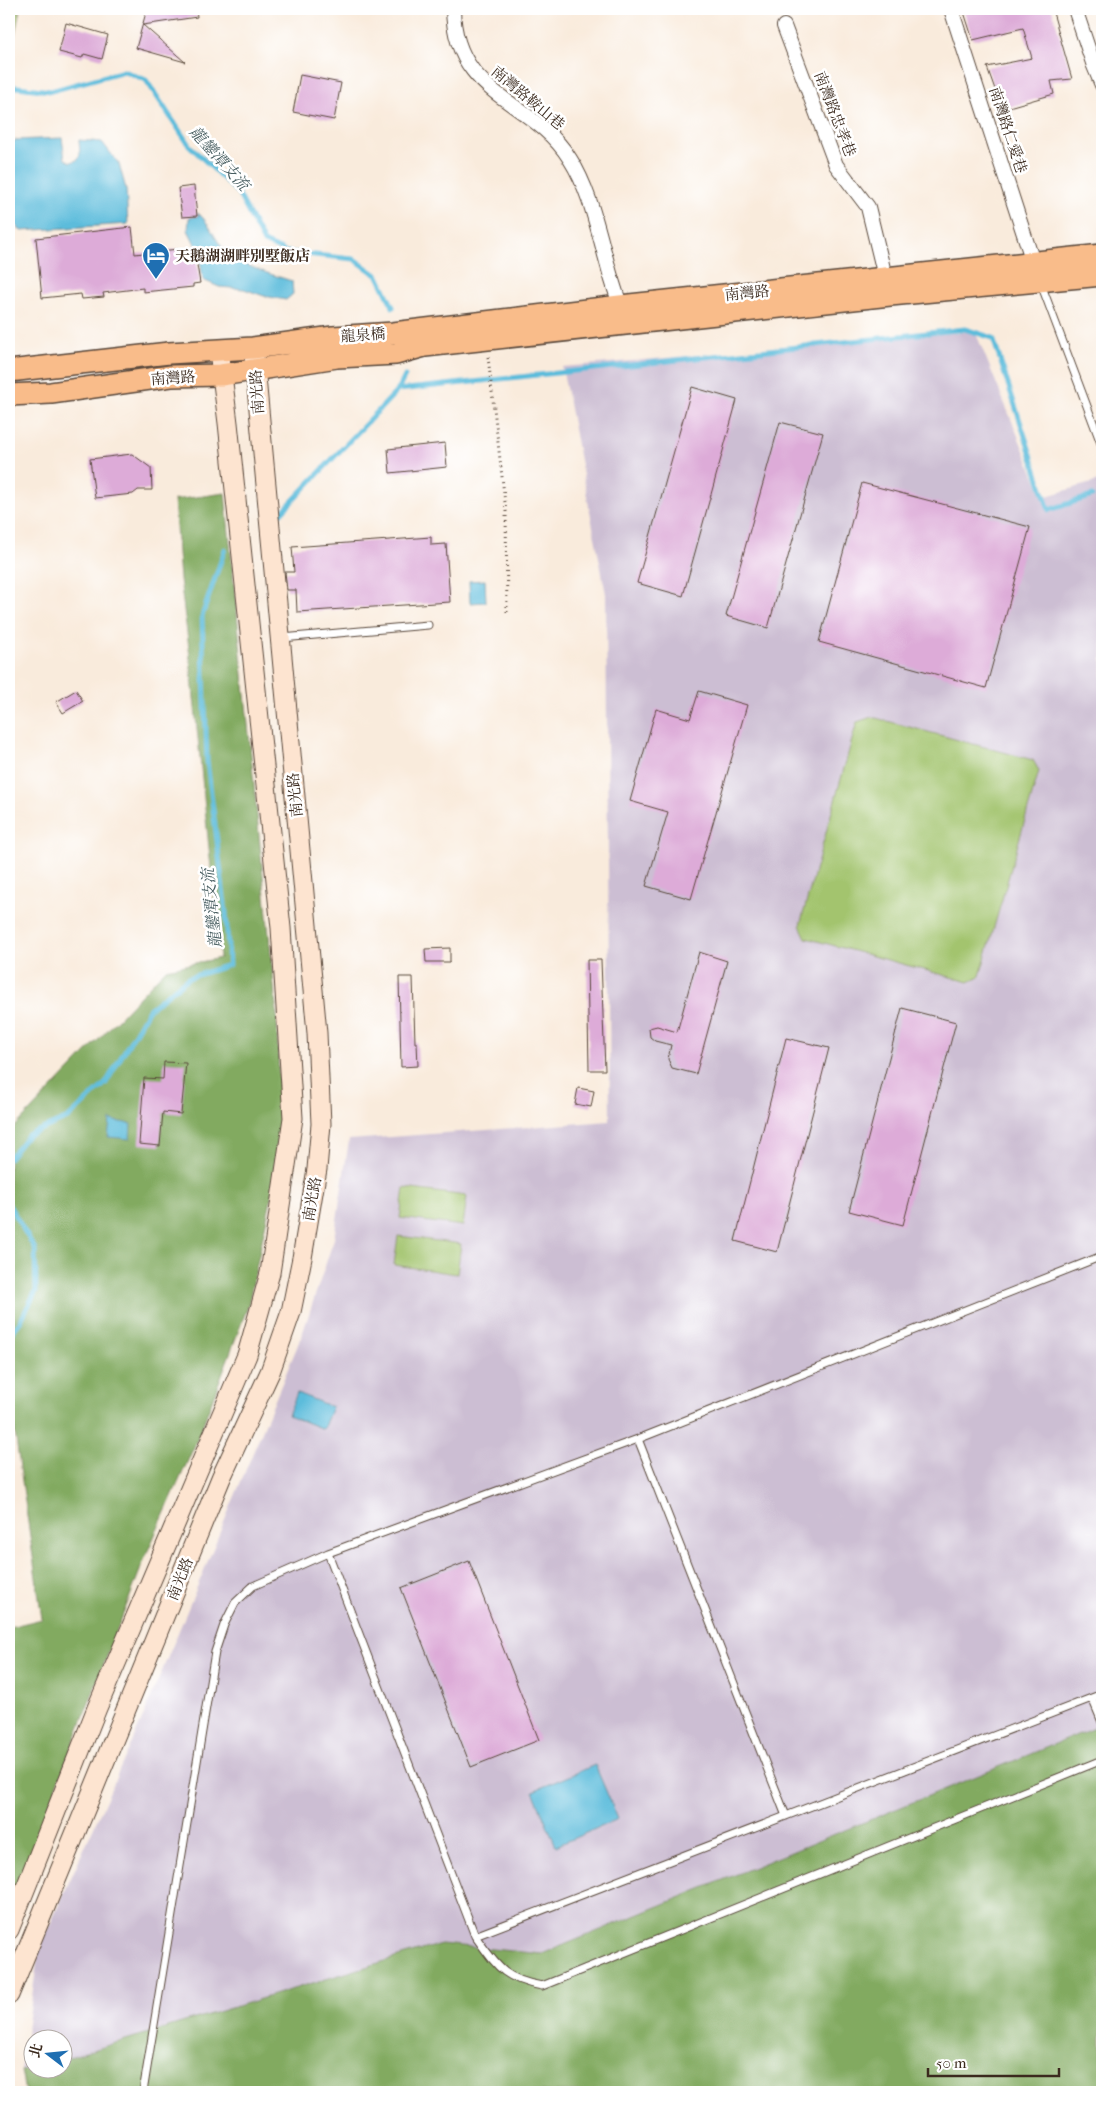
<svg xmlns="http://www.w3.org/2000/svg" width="1111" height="2101" font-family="'IM FELL French Canon','Noto Serif TC',serif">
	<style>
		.industrial { fill: #ccbed3; fill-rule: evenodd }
		.green { fill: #a3c46e; stroke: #6f7746 }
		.forest { fill: #82aa61; stroke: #5e6a40 }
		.water { fill: #5cbcdb; stroke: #4c737c }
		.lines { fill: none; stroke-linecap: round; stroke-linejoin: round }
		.stream { stroke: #5cbcdb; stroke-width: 5 }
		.building { fill: #ddabd8 }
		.lane-casing { stroke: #58473a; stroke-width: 9 }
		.street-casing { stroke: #58473a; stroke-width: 16 }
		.secondary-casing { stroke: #58473a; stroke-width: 21 }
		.primary-casing { stroke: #58473a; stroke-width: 24 }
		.path { stroke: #58473a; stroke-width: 3; stroke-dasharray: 1 4; stroke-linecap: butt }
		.lane { stroke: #fff; stroke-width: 7 }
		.street { stroke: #fff; stroke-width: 14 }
		.secondary { stroke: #fde4d0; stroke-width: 19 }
		.primary { stroke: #f9bc8a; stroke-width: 21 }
		.labels { text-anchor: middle; stroke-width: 5; stroke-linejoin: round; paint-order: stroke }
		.street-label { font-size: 15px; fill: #3b2a1e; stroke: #fff }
		.poi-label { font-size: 15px; font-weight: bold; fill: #3b2a1e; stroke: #fff; text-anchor: start }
		.water-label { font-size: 16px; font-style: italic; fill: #475d60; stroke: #fff }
	</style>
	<rect width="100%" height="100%" fill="#fff"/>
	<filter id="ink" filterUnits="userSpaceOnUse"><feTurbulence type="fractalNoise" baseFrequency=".02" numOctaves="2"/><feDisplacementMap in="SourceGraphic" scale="10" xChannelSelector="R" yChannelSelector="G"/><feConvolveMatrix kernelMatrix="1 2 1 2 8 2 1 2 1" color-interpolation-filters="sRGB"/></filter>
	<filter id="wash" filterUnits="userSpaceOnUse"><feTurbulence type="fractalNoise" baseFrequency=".0096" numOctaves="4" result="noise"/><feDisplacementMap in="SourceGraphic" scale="20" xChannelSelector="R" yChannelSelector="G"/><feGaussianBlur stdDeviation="1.12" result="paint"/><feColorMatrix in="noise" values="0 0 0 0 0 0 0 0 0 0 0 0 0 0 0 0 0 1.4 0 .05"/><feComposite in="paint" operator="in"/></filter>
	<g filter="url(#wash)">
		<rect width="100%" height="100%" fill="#f9ebdc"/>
		<path class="industrial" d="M975 331 1043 497 1102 480V2092H25L21 2071 39 1949 140 1724 302 1335 334 1239 349 1140 610 1121 606 594 562 367ZM32 2038H62V2068H32Z"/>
		<path class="green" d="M9 9 20 10 11 53 9 52Z
			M872 717 1033 760 1039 771 980 976 969 982 806 938 800 925 857 722Z
			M404 1188 467 1196 463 1226 400 1218Z
			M398 1236 461 1244 457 1274 394 1265Z"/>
		<path class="forest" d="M225 493 277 1016 280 1116 271 1199 248 1306 197 1440 146 1555 9 1910V1627L42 1619 9 1391V1133L166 969 220 958 189 648 180 579 174 500Z
			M1099 1726 1102 1736V2092H25L21 2071 32 2068H62L63 2059 441 1944 542 1954Z"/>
		<path class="water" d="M62 138 65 159 71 162 77 160 80 154 79 140 102 142 119 164 126 189 128 224 21 231 9 217V148L15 140Z
			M198 213C210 223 214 239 225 250 238 265 273 275 292 281L293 294 286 300 264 296 244 289 219 287 203 280 199 252 188 230 189 218 198 216Z
			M485 580 486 602 470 603 469 581Z
			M110 1120 131 1124 130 1139 108 1137Z
			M297 1393 332 1407 323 1429 288 1415Z
			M595 1765 618 1819 556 1846 533 1791Z"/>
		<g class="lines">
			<path class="stream" d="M9 86 51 91 124 71 146 80 189 145 238 193 264 242 286 252 354 259 378 276 393 307
				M398 390 965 329 993 338 1049 510 1092 496
				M281 513 398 390 405 376
				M9 1158 28 1135 68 1118 106 1083 149 1009 188 978 229 965 226 913 207 761 202 616 225 549
				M9 1205 35 1249 36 1291 20 1322 9 1336"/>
		</g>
		<g id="blocks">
			<path class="building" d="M147 9H196L197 17 143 25 185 62 136 48Z
				M963 9H1052L1072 79 1051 81 1054 94 1002 109 987 67 1032 58 1023 28 973 40Z
				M66 23 108 35 102 59 84 54 82 58 59 52Z
				M300 75 341 83 334 120 293 112Z
				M194 186 197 216 182 217 178 188Z
				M132 227 135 254 178 249V255L195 253 200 283 193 284V287L143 292V288L103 293 104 297 82 299 81 294 42 298 36 238Z
				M692 387 737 400 683 596 637 583Z
				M780 422 823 433 768 628 726 616Z
				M445 443 447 467 390 473 388 449Z
				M132 454 151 468 152 490H138L133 494 95 498 90 459Z
				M862 483 1030 527 986 688 819 642Z
				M431 537V545L446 544 450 602 297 612 296 590H287L285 572H294L292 547Z
				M76 690 83 701 63 713 56 702Z
				M699 691 747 705 691 899 646 886 668 812 630 801 656 709 690 719Z
				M450 948V962H426L425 949Z
				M699 952 727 961 696 1074 672 1068 668 1059 671 1045 655 1041 650 1037 649 1028 657 1026 677 1032Z
				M587 960H601L605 1070H589Z
				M399 977H413L415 1043H417L418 1066 401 1067Z
				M902 1008 956 1022 903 1225 849 1211Z
				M786 1038 829 1048 777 1252 735 1241Z
				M164 1062 186 1063 181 1114 163 1112 160 1146 139 1144 144 1078 163 1079Z
				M578 1088 594 1091 591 1107 575 1104Z
				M469 1561 539 1740 471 1767 401 1588Z"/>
		</g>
	</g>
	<g filter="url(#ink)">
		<use href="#blocks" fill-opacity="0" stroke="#58473a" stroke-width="1"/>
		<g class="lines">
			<defs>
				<path id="lane" d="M1041 284 1102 446
					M282 638 428 625
					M638 1439 786 1816
					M328 1553 475 1936C497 1966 503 1979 542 1986L1102 1760
					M1092 1698 1102 1722
					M475 1936 1102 1694
					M143 2092 215 1652 224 1625 235 1603 253 1586 328 1553 638 1439 1102 1256"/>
				<path id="street" d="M453 9C455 98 532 98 570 159 590 190 598 231 608 266 612 282 618 298 623 314
					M951 9 1033 262
					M1075 9 1094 66 1102 85
					M784 26 836 165 868 207 887 285"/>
				<path id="secondary" d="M9 1930 97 1708 247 1355 270 1273 293 1118 281 928 228 423 219 351
					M9 1995 221 1478 270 1372 291 1312 302 1258 317 1169 321 1124 317 1033 254 356"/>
				<path id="primary" d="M9 371 169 353 253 348 333 337 393 333 620 306 1102 255
					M9 395 51 393 171 376 221 375 337 357 396 354 425 346 890 295 1102 275"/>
			</defs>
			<use href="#lane" class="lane-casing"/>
			<use href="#street" class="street-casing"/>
			<use href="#secondary" class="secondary-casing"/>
			<use href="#primary" class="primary-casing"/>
			<path class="path" d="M488 357 506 511 507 613"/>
			<use href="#lane" class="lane"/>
			<use href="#street" class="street"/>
			<use href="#secondary" class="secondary"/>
			<use href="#primary" class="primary"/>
		</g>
	</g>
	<defs>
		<symbol id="hotel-pin" viewBox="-11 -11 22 30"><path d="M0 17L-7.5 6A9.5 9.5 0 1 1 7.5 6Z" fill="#1f6fb2" stroke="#fff"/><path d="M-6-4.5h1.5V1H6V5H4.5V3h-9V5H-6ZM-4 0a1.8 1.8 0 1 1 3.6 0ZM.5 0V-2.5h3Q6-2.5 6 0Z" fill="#fff"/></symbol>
	</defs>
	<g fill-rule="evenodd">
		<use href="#hotel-pin" x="140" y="240" width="32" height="43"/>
	</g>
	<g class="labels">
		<g class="street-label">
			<text transform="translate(528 98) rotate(40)" y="5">南灣路鞍山巷</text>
			<text transform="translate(835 114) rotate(69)" y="5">南灣路忠孝巷</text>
			<text transform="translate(1008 130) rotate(72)" y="5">南灣路仁愛巷</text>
			<text transform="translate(747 293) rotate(-6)" y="5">南灣路</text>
			<text transform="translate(363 335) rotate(-4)" y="5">龍泉橋</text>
			<text transform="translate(173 378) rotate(-4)" y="5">南灣路</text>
			<text transform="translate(257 392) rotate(-94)" y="5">南光路</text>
			<text transform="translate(295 795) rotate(-96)" y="5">南光路</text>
			<text transform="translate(312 1199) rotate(-80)" y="5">南光路</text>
			<text transform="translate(180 1579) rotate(-68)" y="5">南光路</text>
		</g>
		<g class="poi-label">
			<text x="175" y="261">天鵝湖湖畔別墅飯店</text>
		</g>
		<g class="water-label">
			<text transform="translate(220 158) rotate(48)" y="6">龍鑾潭支流</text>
			<text transform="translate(211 908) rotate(-96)" y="6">龍鑾潭支流</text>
		</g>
	</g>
	<rect width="1111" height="2101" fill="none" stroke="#fff" stroke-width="30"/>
	<g transform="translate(48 2054) rotate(286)"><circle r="24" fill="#ffffff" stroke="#b1aaa5"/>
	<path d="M0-4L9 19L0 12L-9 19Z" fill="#1f6fb2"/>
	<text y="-8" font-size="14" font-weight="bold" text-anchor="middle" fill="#3b2a1e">北</text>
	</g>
	<path d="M928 2068v8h131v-8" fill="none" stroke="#3b2a1e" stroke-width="2.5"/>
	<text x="936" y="2068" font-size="15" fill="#3b2a1e" stroke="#ffffff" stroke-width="4" paint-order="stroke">50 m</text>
</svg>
